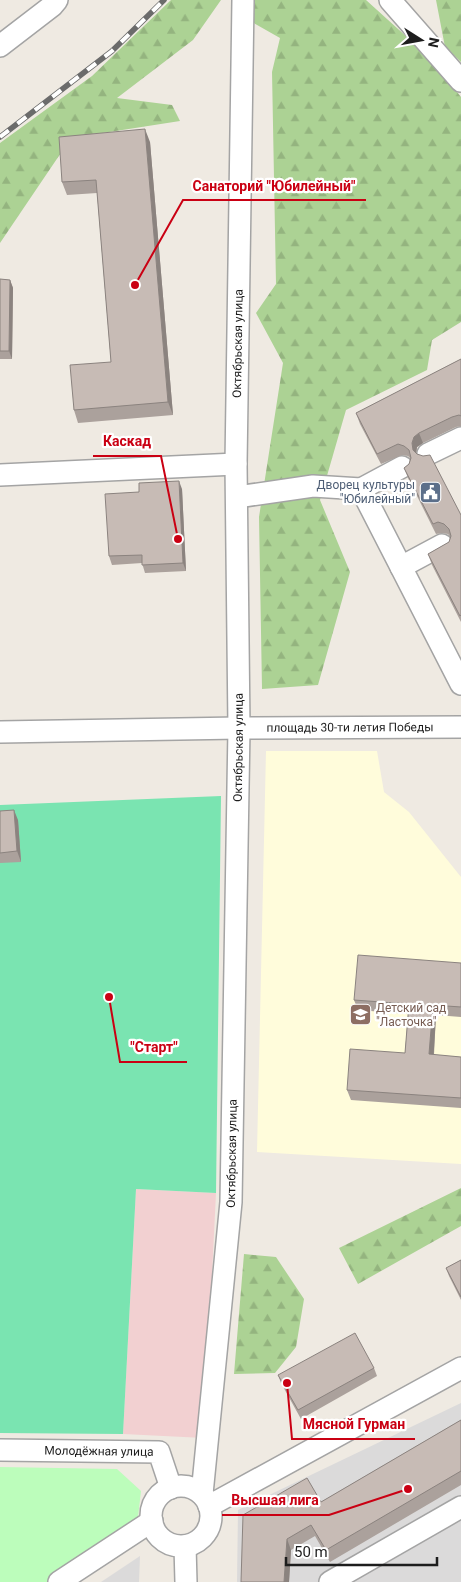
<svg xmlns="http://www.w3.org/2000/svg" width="461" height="1582" font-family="Roboto,sans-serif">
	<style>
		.residential { fill: #dbdada }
		.commercial { fill: #f2d0d1 }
		.education { fill: #fffcdb }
		.forest { fill: url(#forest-firs) }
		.park { fill: #bcfdbb }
		.pitch { fill: #7ae4b1 }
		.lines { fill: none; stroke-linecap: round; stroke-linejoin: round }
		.minor-casing { stroke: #a4a4a4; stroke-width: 24 }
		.minor { stroke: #fff; stroke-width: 21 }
		.rail-casing { stroke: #6b6b6b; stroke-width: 5.5 }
		.rail { stroke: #fff; stroke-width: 4; stroke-dasharray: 11; stroke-linecap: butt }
		.wall { fill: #aba19c }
		.shaded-wall { fill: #8b837f }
		.building { fill: #c7bbb5; stroke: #8b837f }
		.labels { text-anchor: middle; stroke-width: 4.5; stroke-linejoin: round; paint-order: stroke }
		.street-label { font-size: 12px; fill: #1d1d1d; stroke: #fff }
		.service-label { font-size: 12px; fill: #4e5e75; stroke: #fff; text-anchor: end }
		.education-label { font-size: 12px; fill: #785e54; stroke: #fff; text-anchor: start }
		.leader { fill: none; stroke: #ca0013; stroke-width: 2 }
		.callout-dot { fill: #ca0013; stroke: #fff; stroke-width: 2 }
		.callout-label { font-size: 14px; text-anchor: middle; font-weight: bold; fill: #ca0013; stroke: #fff; stroke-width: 4.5; stroke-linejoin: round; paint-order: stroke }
	</style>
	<defs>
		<pattern id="forest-firs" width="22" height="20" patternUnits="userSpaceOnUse" patternTransform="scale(1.25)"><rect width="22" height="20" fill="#acd294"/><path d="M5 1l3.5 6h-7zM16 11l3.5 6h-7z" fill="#94b47f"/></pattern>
	</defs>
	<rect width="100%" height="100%" fill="#efeae2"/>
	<path class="residential" d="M461 1403V1582H237L238 1510Z
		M140 1556 139 1582H101Z"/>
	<path class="commercial" d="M136 1189 216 1193 204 1438 123 1434Z"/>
	<path class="education" d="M266 751H377L384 792 409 812 461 877V1164L257 1152Z"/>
	<path class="forest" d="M171 0H221L193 40 117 98 172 105 180 121 71 138 0 243V143L92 76Z
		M255 0H366L429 57 461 97V322L432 340 427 370 346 410 320 500 350 572 318 685 262 689 259 517 283 363 256 313 276 284 272 72 280 38 252 22Z
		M436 0H461V62L445 47Z
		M461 1188V1226L358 1284 339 1248Z
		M244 1254 276 1257 304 1299 296 1347 275 1373 234 1374Z"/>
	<path class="park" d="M0 1467 117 1469 141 1491 137 1526 52 1582H0Z"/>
	<path class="pitch" d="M221 796 216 1193 136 1189 123 1434 0 1433V805Z"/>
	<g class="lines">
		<defs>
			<g id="minor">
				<path d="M390 0 461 81"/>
				<path d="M0 46 52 6 57 0"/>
				<path d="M428 454 461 438"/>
				<path d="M402 467 361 489 461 684"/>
				<path d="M0 475 236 464"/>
				<path d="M237 497 313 486 361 489"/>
				<path d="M401 567 442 545"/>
				<path id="s1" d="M0 732 239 728 461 727"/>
				<path id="s2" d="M0 1450 159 1452 171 1488"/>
				<circle cx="181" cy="1516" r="30"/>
				<path id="s3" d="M202 1494 231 1202 239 728 236 464 243 0"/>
				<path d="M209 1506 461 1368"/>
				<path d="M185 1546 186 1582"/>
				<path d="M59 1582 152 1521"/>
				<path d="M330 1582 461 1507"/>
			</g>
		</defs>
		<use href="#minor" class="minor-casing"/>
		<use href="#minor" class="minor"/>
		<defs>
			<path id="rail" d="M0 137 112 51 164 0"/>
		</defs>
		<use href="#rail" class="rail-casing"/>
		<use href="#rail" class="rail"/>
	</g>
	<path class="wall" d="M150 142 173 415 78 423 74 410 111 362 97 193 67 195 62 182Z
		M0 279 10 280 13 288 12 359H0Z
		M461 359V426L456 427 423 443 417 447 416 453 461 515V622L432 565 428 554 449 542 450 537 448 534 442 533 436 534 408 478 404 468 409 464 410 458 408 456 402 455 381 464 360 424 356 413Z
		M182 489 186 571 145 573 142 563 112 565 109 556 139 492Z
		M0 811 18 820 21 862 0 863Z
		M461 963V1017L436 1015 434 1055 461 1057V1108L351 1100 347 1090 405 1053 408 1014 358 1010 354 1000Z
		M461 1260V1300L449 1276 446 1268Z
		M374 1368 377 1376 301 1419 281 1383 278 1375Z
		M461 1420V1485L330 1562 315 1536 291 1550 289 1582H241L321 1502Z"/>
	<path class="shaded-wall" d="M145 129 150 142 173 415 168 402Z
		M10 280 13 288 12 359 9 351Z
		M419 433 423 443 417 447 416 454 413 450 412 443 414 437Z
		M179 481 182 489 186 571 183 563Z
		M14 810 18 820 21 862 17 851Z
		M433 1005 436 1015 433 1065 429 1054Z
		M287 1539 291 1550 289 1582H284Z"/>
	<path class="building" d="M145 129 168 402 74 410 70 365 111 362 96 180 62 182 59 137Z
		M0 279 10 280 9 351H0Z
		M461 359V416L459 415 452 417 419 433 414 437 412 443 413 450 417 454 423 456 430 455 461 515V615L460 616 428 554 449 542 451 536 449 529 444 524 438 522 433 524 404 468 409 464 411 458 409 450 404 446 398 444 377 454 356 413Z
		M179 481 183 563 142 565V555L109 556 105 494 139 492V483Z
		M14 810 17 851 0 853V811Z
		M358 955 461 963V1007L433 1005 429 1054 461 1057V1098L347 1090 350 1049 405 1053 409 1004 354 1000Z
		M461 1260V1297L446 1268Z
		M355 1333 374 1368 298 1410 278 1375Z
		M461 1420V1471L326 1550 311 1525 287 1539 284 1582H241L243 1515 307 1478 321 1502Z"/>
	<defs>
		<symbol id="civic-square" viewBox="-11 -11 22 22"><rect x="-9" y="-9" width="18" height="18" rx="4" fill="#5c6f8a" stroke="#fff"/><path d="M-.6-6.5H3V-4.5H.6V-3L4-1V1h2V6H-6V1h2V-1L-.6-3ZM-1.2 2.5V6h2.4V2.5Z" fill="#fff"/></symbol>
		<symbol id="school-square" viewBox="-11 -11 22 22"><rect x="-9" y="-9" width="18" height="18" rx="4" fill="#8d6e63" stroke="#fff"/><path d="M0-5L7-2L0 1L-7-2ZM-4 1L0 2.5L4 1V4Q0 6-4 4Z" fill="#fff"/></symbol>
	</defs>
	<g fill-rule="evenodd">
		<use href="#civic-square" x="418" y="480" width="25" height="25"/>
		<use href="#school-square" x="348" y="1002" width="25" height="25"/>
	</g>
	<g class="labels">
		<g class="street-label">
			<text dy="4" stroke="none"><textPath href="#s3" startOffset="1152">Октябрьская улица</textPath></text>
			<text dy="4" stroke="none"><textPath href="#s1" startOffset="350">площадь 30-ти летия Победы</textPath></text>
			<text dy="4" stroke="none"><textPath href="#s3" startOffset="748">Октябрьская улица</textPath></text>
			<text dy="4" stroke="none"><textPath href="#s3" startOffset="342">Октябрьская улица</textPath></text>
			<text dy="4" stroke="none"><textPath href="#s2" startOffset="99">Молодёжная улица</textPath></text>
		</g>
		<g class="service-label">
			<text x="415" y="489">Дворец культуры<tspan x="415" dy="14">"Юбилейный"</tspan></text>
		</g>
		<g class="education-label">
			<text x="376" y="1012">Детский сад<tspan x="376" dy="14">"Ласточка"</tspan></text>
		</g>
	</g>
	<path class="leader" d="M135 285L183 200H366M178 539L161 456H93M109 997L120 1062H187M287 1383L292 1439H415M408 1489L329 1515H222"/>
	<g class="callout-dot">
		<circle cx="135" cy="285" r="5"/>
		<circle cx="178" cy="539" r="5"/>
		<circle cx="109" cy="997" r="5"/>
		<circle cx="287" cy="1383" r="5"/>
		<circle cx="408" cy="1489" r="5"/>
	</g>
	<g class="callout-label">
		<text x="274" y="191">Санаторий "Юбилейный"</text>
		<text x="127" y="446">Каскад</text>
		<text x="154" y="1052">"Старт"</text>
		<text x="354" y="1429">Мясной Гурман</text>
		<text x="275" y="1505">Высшая лига</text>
	</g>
	<g transform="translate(421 40) rotate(101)" stroke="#ffffff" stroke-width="4" paint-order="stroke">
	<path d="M0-4L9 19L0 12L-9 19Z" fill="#1d1d1d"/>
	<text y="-8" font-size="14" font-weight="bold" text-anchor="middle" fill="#1d1d1d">N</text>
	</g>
	<path d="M286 1557v8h151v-8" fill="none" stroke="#1d1d1d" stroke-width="2.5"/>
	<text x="294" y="1557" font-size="15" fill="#1d1d1d" stroke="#ffffff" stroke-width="4" paint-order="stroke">50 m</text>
</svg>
